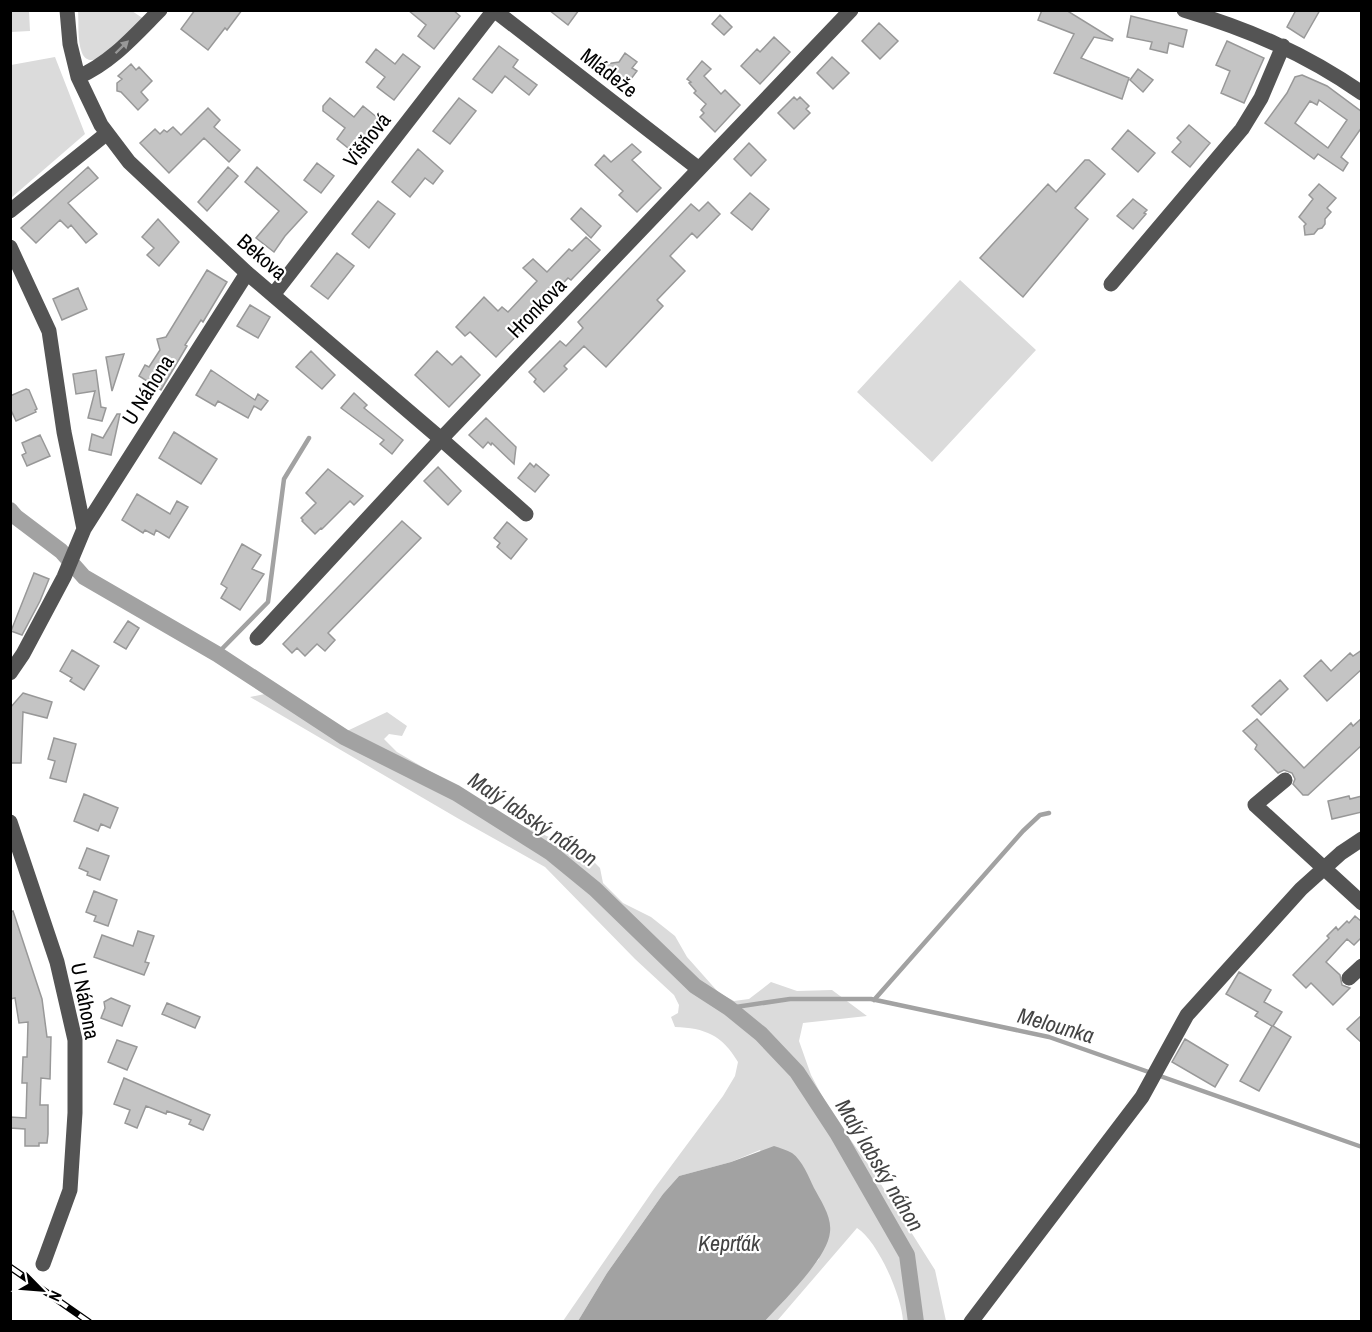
<svg xmlns="http://www.w3.org/2000/svg" width="1372" height="1332" font-family="'Archivo Narrow',sans-serif">
	<style>
		.green { fill: #dbdbdb }
		.water { fill: #a2a2a2 }
		.lines { fill: none; stroke-linecap: round; stroke-linejoin: round }
		.stream { stroke: #a2a2a2; stroke-width: 4.5 }
		.canal { stroke: #a2a2a2; stroke-width: 16 }
		.building { fill: #c4c4c4; stroke: #989898; stroke-width: 1.5; fill-rule: evenodd }
		.minor { stroke: #545454; stroke-width: 15 }
		.rail-casing { stroke: #000; stroke-width: 7 }
		.rail { stroke: #fff; stroke-width: 4.5; stroke-dasharray: 14; stroke-linecap: butt }
		.oneway { fill: #989898 }
		.labels { text-anchor: middle; stroke-width: 4.5; stroke-linejoin: round; paint-order: stroke }
		.street-label { font-size: 21px; fill: #000; stroke: #fff }
		.water-label { font-size: 22px; font-style: italic; fill: #434343; stroke: #fff }
	</style>
	<rect width="100%" height="100%" fill="#fff"/>
	<path class="green" d="M10 11H29L30 31 11 32Z
		M78 11H132L144 19C134 29 93 78 82 53 77 40 79 24 78 11Z
		M55 57 85 134 11 198V65Z
		M960 280 1036 350 932 462 857 392Z
		M284 690 347 731 387 712 407 726 402 736 389 734 384 739 397 752 525 827 583 851 600 868 603 883 623 903 651 917 675 936 687 957 719 993 734 1001 749 999 771 982 797 991 832 990 867 1016 803 1023 799 1041 811 1075 830 1111 870 1167 935 1270 946 1321H903C902 1297 878 1241 857 1228L777 1321H765L819 1259 760 1150 731 1162 679 1176 663 1194 607 1273 578 1321H563L654 1189 723 1096 735 1076 738 1062C722 1035 705 1028 675 1027L671 1017 678 1013 679 1005 674 995 635 959 545 867 459 819 250 697Z"/>
	<path class="water" d="M774 1146C780 1148 787 1150 792 1153 802 1160 809 1177 814 1188 821 1201 832 1217 830 1232 828 1258 783 1301 765 1321H578L607 1273 663 1194 679 1176 731 1162Z"/>
	<g class="lines">
		<path class="stream" d="M217 654 268 602 284 479 309 438
			M874 1000 1023 831 1040 815 1049 813
			M729 1008 790 999H871L1049 1037 1362 1147"/>
		<path class="canal" d="M10 510 16 517 61 551 84 577 217 654 344 737 456 793 551 853 595 889 695 986 729 1008 761 1034 797 1072 837 1133 907 1255 916 1322"/>
	</g>
	<path class="building" d="M195 10H242L227 30 225 28 208 50 181 29Z
		M408 10H453L460 16 434 49 418 36 426 25Z
		M549 10H579L568 25Z
		M1042 10H1066L1113 39 1112 41 1094 37 1081 58 1129 78 1122 99 1054 73 1074 34 1038 20Z
		M1296 10H1320L1304 38 1287 27Z
		M720 15 732 27 724 35 712 24Z
		M1131 16 1187 30 1183 47 1169 43 1167 53 1150 49 1152 42 1127 37Z
		M879 23 898 41 880 59 862 41Z
		M774 37 790 52 760 84 741 66 757 49 760 52Z
		M1227 41 1264 58 1244 103 1221 93 1230 71 1216 65Z
		M499 46 518 60 513 67 537 85 529 95 505 76 492 93 473 79Z
		M376 49 395 64 403 54 420 67 394 100 377 87 385 77 366 62Z
		M625 53 637 62 632 68 637 71 625 87 599 65 619 62Z
		M832 57 849 73 833 89 817 73Z
		M702 61 711 69 704 76 721 94 725 90 740 105 715 132 700 117 704 113 701 110 706 104 694 93 696 91 689 83 691 82 687 79Z
		M131 64 136 70 139 67 152 81 141 92 148 100 138 110 121 92 117 91V83L122 79 118 76Z
		M1138 69 1153 80 1143 92 1130 80Z
		M1302 75 1327 86 1362 112V127L1341 157 1348 163 1343 171 1318 154 1314 159 1265 123 1287 93 1295 77ZM1319 100 1347 120 1328 148 1295 123 1310 101 1317 105Z
		M794 97 797 100 800 97 809 106 806 109 810 113 794 129 778 113Z
		M330 98 354 117 363 106 379 119 353 152 337 139 345 128 323 111V106Z
		M459 98 476 111 450 144 433 131Z
		M208 108 220 120 214 127 240 150 229 162 204 138 169 173 140 143 155 129 160 134 164 130 167 132 173 127 181 135Z
		M1189 125 1210 143 1190 167 1172 152 1181 142 1177 138Z
		M1128 130 1155 153 1138 172 1112 149Z
		M749 143 766 160 751 176 734 159Z
		M632 144 641 152 632 160 661 188 637 212 619 195 623 191 595 165 604 155 611 162Z
		M418 149 443 171 433 184 425 178 410 197 392 182Z
		M1085 160H1089L1105 174 1075 208 1088 219 1023 297 980 258 1048 184 1056 192Z
		M317 163 334 176 321 193 304 180Z
		M88 167 98 178 68 203 97 234 86 243 71 225 68 228 60 220 36 243 21 228Z
		M228 167 238 176 207 211 198 202Z
		M257 167 307 212 285 236 274 252 256 238 279 211 245 182Z
		M1319 184 1336 198 1327 208 1331 212 1325 219V224L1322 228 1318 229 1314 234 1305 235 1304 226 1306 224 1299 217 1313 199 1309 195Z
		M750 193 769 209 752 230 731 213Z
		M1133 199 1147 210 1144 213 1146 214 1133 229 1117 216Z
		M378 201 395 214 369 248 352 234Z
		M708 202 720 214 697 238 692 233 670 256 685 271 657 300 663 306 606 367 584 346 564 366 567 369 544 392 534 382 536 379 529 372 560 341 566 346 583 328 578 322 691 204 699 211Z
		M581 208 601 226 591 238 571 219Z
		M158 219 179 242 159 266 147 255 154 248 142 237Z
		M586 237 600 250 571 280 568 278 553 294 555 296 496 357 470 332 465 336 456 327 484 297 498 311 502 307 508 312 537 281 523 268 533 259 547 272 569 249 572 251Z
		M337 253 354 266 328 299 311 286Z
		M207 270 227 282 203 322 201 320 185 345 187 346 161 390 139 376 145 365 149 367 160 350 157 339 166 337Z
		M78 288 87 309 62 320 53 299Z
		M250 305 270 317 258 338 237 326Z
		M311 351 335 375 322 389 296 367Z
		M437 351 452 365 461 356 480 375 449 407 415 375Z
		M124 354 112 391 106 357Z
		M96 370 101 407 106 408 102 421 88 418 95 391 76 394 73 374Z
		M211 370 255 400 258 394 268 401 261 410 254 406 248 418 218 401 215 406 196 395Z
		M26 389 29 390 37 409 35 410 36 412 16 421 10 408V396Z
		M354 393 367 405 364 408 403 440 392 454 380 444 384 440 341 408Z
		M117 414H120L111 455 89 450 92 434 103 438Z
		M486 418 516 447 514 464 492 443 491 445 488 442 483 448 469 435Z
		M174 432 217 459 201 484 159 458Z
		M40 435 50 456 27 466 22 455 26 453 22 443Z
		M530 463 534 467 536 464 549 475 535 492 518 478Z
		M438 467 461 491 448 505 424 481Z
		M328 469 363 496 354 505 350 501 322 529 321 528 315 534 302 521 303 520 301 518 316 503 306 493Z
		M137 494 170 514 177 501 188 507 169 538 156 530 154 535 145 530 143 533 122 520Z
		M402 521 421 538 328 633 335 640 325 651 317 644 305 656 297 648 292 653 283 644Z
		M507 522 527 539 511 559 497 547 500 543 494 538Z
		M242 544 261 555 252 569 264 574 240 610 221 598 227 588 221 584Z
		M34 573 49 579 40 601 22 635 11 631Z
		M128 621 139 628 126 649 114 642Z
		M72 650 99 666 84 690 70 681 72 678 60 671Z
		M1362 650V669L1327 701 1304 676 1321 660 1331 671 1350 653 1353 656Z
		M1280 680 1288 689 1261 715 1252 706Z
		M23 693 52 702 47 718 23 712 21 763H10V708Z
		M1362 718V745L1308 795H1303L1293 784 1295 779 1292 773 1284 770 1278 773 1255 749 1257 745 1243 731 1257 719 1304 768 1351 723 1353 726Z
		M54 738 76 744 66 782 50 778 55 761 48 759Z
		M84 794 118 808 110 828 101 824 98 831 74 821Z
		M1349 796 1350 799 1362 796V812L1332 819 1328 801Z
		M87 848 109 856 100 880 87 875 88 872 79 868Z
		M94 891 117 900 108 926 94 921 96 916 86 912Z
		M13 911 42 999 47 1037H51L50 1079 41 1078 40 1105H48V1134L47 1143H39V1146H25V1129L10 1128V1117L26 1118 27 1083H22L23 1057H27L28 1022 19 1023 15 998 10 999V912Z
		M1355 916 1362 922V937L1354 945 1347 939 1326 962 1340 975 1342 985 1350 988 1333 1005 1311 983 1306 988 1293 975 1329 938 1327 936 1336 927 1338 930 1347 921 1349 923Z
		M138 931 154 936 145 962 149 963 144 975 94 957 102 935 133 946Z
		M1239 972 1271 990 1264 1002 1282 1012 1273 1026 1291 1037 1259 1091 1240 1081 1272 1026 1255 1016 1258 1012 1226 994Z
		M111 998 130 1006 122 1026 101 1018 105 1008 104 1002Z
		M167 1003 200 1017 195 1028 162 1014Z
		M1362 1015V1043L1347 1029Z
		M1185 1039 1228 1065 1215 1087 1172 1062Z
		M117 1040 137 1047 127 1070 108 1062Z
		M124 1078 210 1115 203 1130 189 1124 191 1120 167 1111 166 1114 146 1106 137 1128 125 1123 130 1110 114 1104Z"/>
	<g class="lines">
		<path class="minor" d="M67 10 70 44 78 77 101 125 129 162 247 273 441 439 526 514
			M494 10 699 169
			M1184 10C1250 30 1304 53 1362 93
			M78 77C111 63 135 35 160 10
			M10 211 106 134
			M10 247 49 331 64 432 84 529
			M1111 284 1242 129 1261 98 1283 46
			M273 295 494 10
			M257 638 441 439 851 10
			M10 673 23 654 64 577 84 529 247 273
			M1285 780 1255 805 1362 903
			M10 822 57 962 75 1040V1113L70 1190 43 1264
			M1349 978 1362 966
			M971 1322 1142 1097 1187 1015 1301 889 1341 853 1362 839"/>
		<defs>
			<path id="rail" d="M10 1267 89 1322"/>
		</defs>
		<use href="#rail" class="rail-casing"/>
		<use href="#rail" class="rail"/>
	</g>
	<defs><path id="oneway-solid" d="M-6-.8H1V-3.2L6.5 0L1 3.2V.8H-6Z" transform="scale(1.5)"/></defs>
	<use class="oneway" href="#oneway-solid" transform="translate(122 47) rotate(-44)"/>
	<g class="labels">
		<g class="street-label">
			<text transform="translate(609 73) rotate(38)" y="7">Mládeže</text>
			<text transform="translate(367 140) rotate(-52)" y="7">Višňová</text>
			<text transform="translate(262 257) rotate(41)" y="7">Bekova</text>
			<text transform="translate(537 308) rotate(-46)" y="7">Hronkova</text>
			<text transform="translate(148 390) rotate(-58)" y="7">U Náhona</text>
			<text transform="translate(85 1001) rotate(79)" y="7">U Náhona</text>
		</g>
		<g class="water-label">
			<text transform="translate(533 819) rotate(34)" y="8">Malý labský náhon</text>
			<text transform="translate(1056 1025) rotate(16)" y="8">Melounka</text>
			<text transform="translate(880 1165) rotate(59)" y="8">Malý labský náhon</text>
			<text x="729" y="1251">Keprťák</text>
		</g>
	</g>
	<rect width="1372" height="1332" fill="none" stroke="#000000" stroke-width="24"/>
	<g transform="translate(42 1290) rotate(115)" stroke="#ffffff" stroke-width="4.5" paint-order="stroke">
	<path d="M0-4.5L10 22L0 15L-10 22Z" fill="#000000"/>
	<text y="-9" font-size="16" font-weight="bold" text-anchor="middle" fill="#000000">N</text>
	</g>
</svg>
